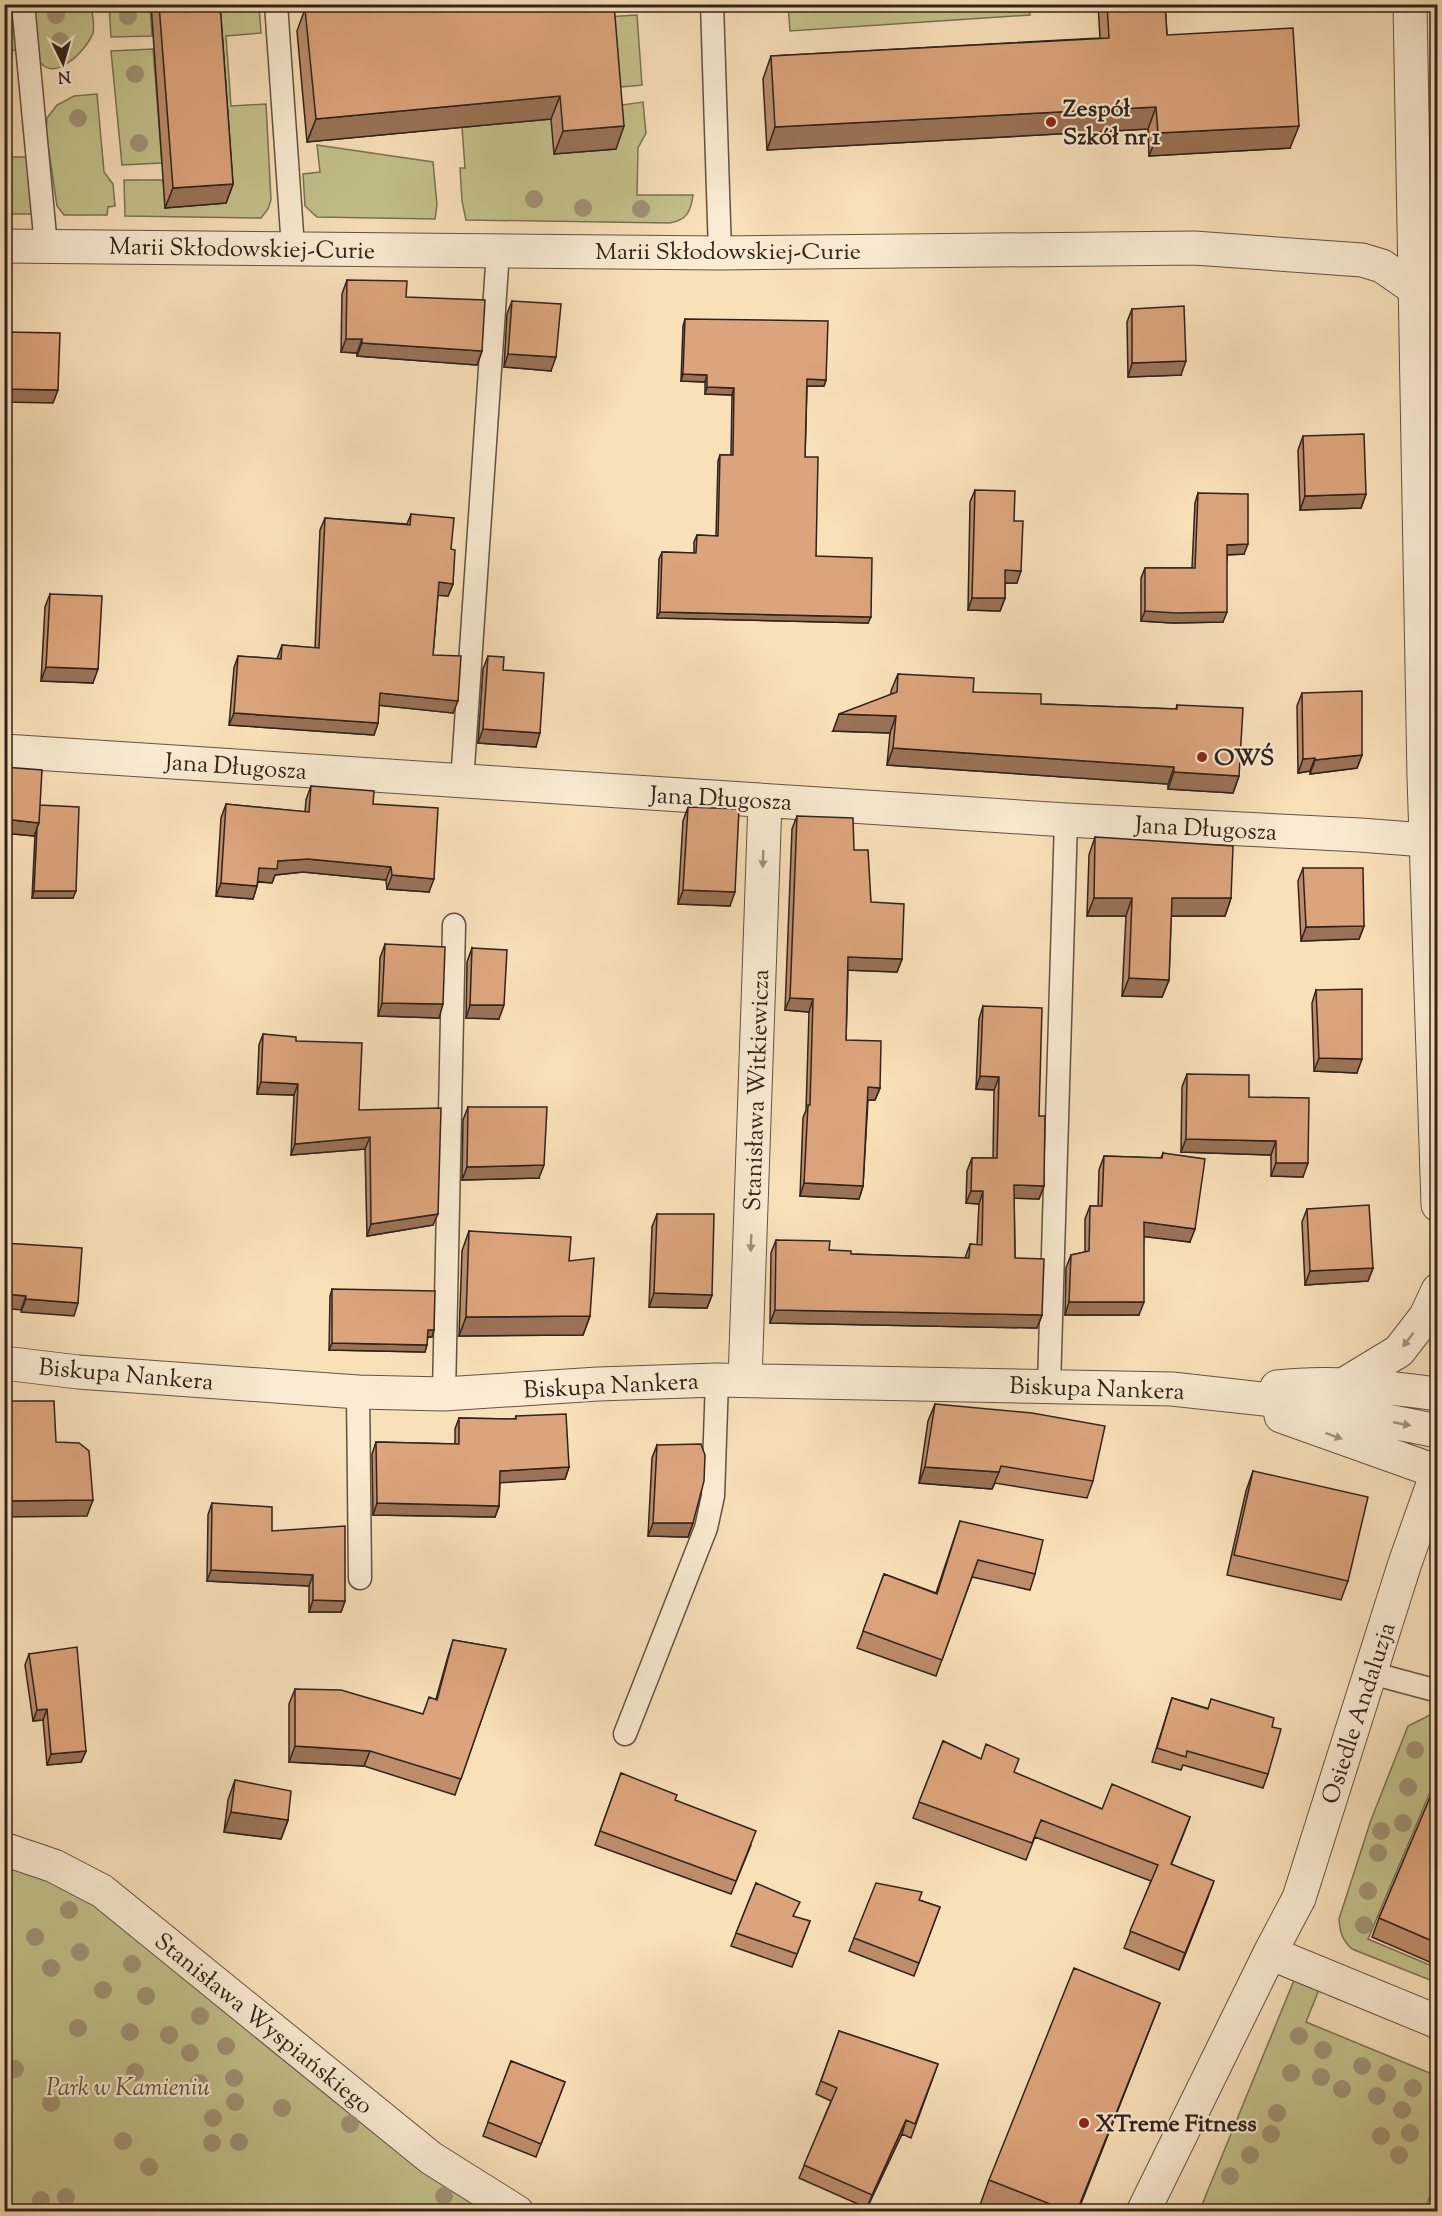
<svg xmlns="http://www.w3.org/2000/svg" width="1442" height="2216" font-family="'Sorts Mill Goudy',serif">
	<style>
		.green { fill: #c3c18b; stroke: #7a7254; stroke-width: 1.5 }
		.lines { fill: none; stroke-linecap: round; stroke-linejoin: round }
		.service-casing { stroke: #625243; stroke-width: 25 }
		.minor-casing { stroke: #625243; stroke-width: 35 }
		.tertiary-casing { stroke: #625243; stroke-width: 35 }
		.service { stroke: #faebd2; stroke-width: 22 }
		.minor { stroke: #faebd2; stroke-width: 33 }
		.tertiary { stroke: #faebd2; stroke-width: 33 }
		.tree { fill: #a29275 }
		.wall { fill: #bd8d6b; stroke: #30231c; stroke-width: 1.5 }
		.shaded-wall { fill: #9a7357; stroke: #30231c; stroke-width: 1.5 }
		.building { fill: #dca47c; stroke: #30231c; stroke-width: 1.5 }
		.oneway { fill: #9f9180 }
		.poi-dot { fill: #8f2418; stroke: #faebd2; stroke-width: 2 }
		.labels { text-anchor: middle; stroke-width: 4.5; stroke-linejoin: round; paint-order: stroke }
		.poi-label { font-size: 24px; font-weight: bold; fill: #30231c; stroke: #faebd2; text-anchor: start }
		.street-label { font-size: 24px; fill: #30231c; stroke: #faebd2 }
		.park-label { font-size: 24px; font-style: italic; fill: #5c523d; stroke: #faebd2 }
	</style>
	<rect width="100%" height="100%" fill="#f8e0b9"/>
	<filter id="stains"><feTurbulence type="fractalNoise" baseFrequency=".00333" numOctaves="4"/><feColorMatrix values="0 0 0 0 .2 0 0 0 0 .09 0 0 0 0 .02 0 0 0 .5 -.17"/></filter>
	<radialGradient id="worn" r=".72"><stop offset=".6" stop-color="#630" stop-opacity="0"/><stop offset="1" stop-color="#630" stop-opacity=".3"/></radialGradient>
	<path class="green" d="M1029 4 1030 15 790 31 788 5Z
		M32 5H91C92 13 95 25 93 33 87 50 51 87 38 58Z
		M109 5H150L152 36 111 37Z
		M212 5H259L261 33 226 36 231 106 266 104 271 200 268 209 261 218 125 216 124 180H163L166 208Z
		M4 6 10 8 14 12 19 51 5 49Z
		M637 15 642 85 610 88 605 17Z
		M153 49 162 163 122 165 111 51Z
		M97 94 104 172 113 184 115 206 108 207 107 215H64L57 206 46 132 47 118 57 105 74 96Z
		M643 102 646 133 638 148 637 195H693C691 211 687 220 670 223L466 220 462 201 460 168H465L462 127Z
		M317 145 433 162 437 205 435 219 317 217 305 206 303 174 320 172Z
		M5 157H29L33 214H5Z
		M1432 1714 1437 1715V1776L1368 1939 1437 1968 1435 1982 1352 1949C1342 1940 1340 1932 1339 1919L1371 1820 1408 1726Z
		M4 1862 86 1895 494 2211H5Z
		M1295 1978 1320 1987 1306 2022 1437 2076V2179L1424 2211 1199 2212Z"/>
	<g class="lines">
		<defs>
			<path id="service" d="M23 4 46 246
				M276 4 293 248
				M712 4 720 253
				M462 782 498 251
				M1049 1386 1066 820
				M358 1392 360 1578
				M444 1394 454 925
				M1371 1673 1438 1691
				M625 1734 706 1528 713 1496 717 1380"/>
			<path id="minor" d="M4 246 720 253 1194 248 1362 260 1382 266 1438 305
				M4 751 1066 820 1360 835 1438 841
				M4 1363 78 1372 358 1392 444 1394 598 1384 717 1380 1172 1389 1290 1402 1438 1431
				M745 1380 765 801
				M1343 1385 1399 1351 1426 1316 1438 1290
				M1277 1387C1331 1381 1385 1387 1438 1394
				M1281 1416 1438 1472
				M4 1849 54 1866 102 1891 431 2158 517 2212
				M1270 1953 1438 2022
				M1143 2212 1270 1953 1299 1898 1405 1563 1438 1470"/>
			<path id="tertiary" d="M1410 4 1424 777 1438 1205"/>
		</defs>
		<use href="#service" class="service-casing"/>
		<use href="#minor" class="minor-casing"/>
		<use href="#tertiary" class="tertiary-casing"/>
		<use href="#service" class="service"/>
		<use href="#minor" class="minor"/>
		<use href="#tertiary" class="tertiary"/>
	</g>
	<g class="tree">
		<circle cx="56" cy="15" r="9"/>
		<circle cx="128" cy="16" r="9"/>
		<circle cx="60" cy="41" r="9"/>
		<circle cx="135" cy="74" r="9"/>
		<circle cx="78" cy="118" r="9"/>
		<circle cx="139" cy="143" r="9"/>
		<circle cx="534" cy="199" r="9"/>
		<circle cx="583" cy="208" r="9"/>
		<circle cx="641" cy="209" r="9"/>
		<circle cx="1415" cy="1750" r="9"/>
		<circle cx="1408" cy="1787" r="9"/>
		<circle cx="1403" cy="1823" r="9"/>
		<circle cx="1381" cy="1831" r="9"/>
		<circle cx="1378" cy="1853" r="9"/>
		<circle cx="1368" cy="1891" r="9"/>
		<circle cx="69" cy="1910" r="9"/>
		<circle cx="1364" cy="1925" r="9"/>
		<circle cx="35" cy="1937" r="9"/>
		<circle cx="80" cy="1952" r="9"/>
		<circle cx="132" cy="1964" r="9"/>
		<circle cx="51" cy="1968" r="9"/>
		<circle cx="103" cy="1990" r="9"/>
		<circle cx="146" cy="1996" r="9"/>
		<circle cx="200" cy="2016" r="9"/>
		<circle cx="78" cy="2028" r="9"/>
		<circle cx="130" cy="2032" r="9"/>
		<circle cx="169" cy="2035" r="9"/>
		<circle cx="1299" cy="2036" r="9"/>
		<circle cx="226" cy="2046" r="9"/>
		<circle cx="1323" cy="2050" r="9"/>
		<circle cx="190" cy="2053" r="9"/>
		<circle cx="1362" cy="2066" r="9"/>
		<circle cx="15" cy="2069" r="9"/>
		<circle cx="135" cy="2072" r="9"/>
		<circle cx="1291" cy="2073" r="9"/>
		<circle cx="1387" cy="2073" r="9"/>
		<circle cx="1321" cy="2077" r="9"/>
		<circle cx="234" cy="2078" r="9"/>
		<circle cx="199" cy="2083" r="9"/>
		<circle cx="1413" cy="2088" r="9"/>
		<circle cx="1342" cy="2089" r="9"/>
		<circle cx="1377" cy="2096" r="9"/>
		<circle cx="235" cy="2102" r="9"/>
		<circle cx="51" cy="2103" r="9"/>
		<circle cx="282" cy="2108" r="9"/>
		<circle cx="1402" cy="2110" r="9"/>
		<circle cx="1277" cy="2113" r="9"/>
		<circle cx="213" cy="2118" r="9"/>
		<circle cx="350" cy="2124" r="9"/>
		<circle cx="1410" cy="2133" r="9"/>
		<circle cx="1271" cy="2134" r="9"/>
		<circle cx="1381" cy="2136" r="9"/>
		<circle cx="123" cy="2141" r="9"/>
		<circle cx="239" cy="2142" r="9"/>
		<circle cx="212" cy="2143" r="9"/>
		<circle cx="1250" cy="2155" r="9"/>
		<circle cx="1399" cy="2155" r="9"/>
		<circle cx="149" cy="2167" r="9"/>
		<circle cx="1230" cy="2176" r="9"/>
		<circle cx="444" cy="2196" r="9"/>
		<circle cx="66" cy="2197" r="9"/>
		<circle cx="41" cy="2200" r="9"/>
	</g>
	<path class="wall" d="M151 4H220L233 184 226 203 165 208Z
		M614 4 616 149 554 154 551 119 307 142 297 31 305 9Z
		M1098 4H1165L1167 35 1290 148 1149 156 1148 129 767 150 763 79 771 56 1100 38Z
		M347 280 406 297 482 351 477 365 357 356V353L341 352 342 294Z
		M512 301 551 371 504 367 507 314Z
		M1132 309 1181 375 1128 377 1127 322Z
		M685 319 826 380 824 386H807L805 457 816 556 868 623 657 618 659 559 662 552 694 553V542L697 535 716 536 718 461 720 455H731L732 395 705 394V382L681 381 683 326Z
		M1303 436 1366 494 1361 508 1300 510 1298 450Z
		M975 490 1014 521 1017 583H1005V598L1000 611 968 610 970 502Z
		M1198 493 1244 554 1227 555 1223 622 1173 623 1141 621V578L1145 568H1192L1195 503Z
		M411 514 451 549 453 584 448 596 438 595 433 655 453 713 379 705 378 723 374 735 229 725 234 668 238 656 277 659 282 645 315 648 320 530 325 518 407 524Z
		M50 594 93 683 41 681 45 607Z
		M488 656 503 670 536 747 478 743 483 669Z
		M898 674 973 692 1041 704 1176 709 1177 705 1239 776 1233 793 1168 789V784L887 765 890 733 833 731 891 694V691Z
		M1302 693 1362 755 1357 768 1310 774V771L1298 773 1297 706Z
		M4 767 40 805 73 898H32L35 835 34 836 4 833Z
		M311 786 373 804 429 892 387 889 386 880 303 872 275 875 272 883 258 882 257 886 253 899 216 896 221 818 226 804 305 812 306 800Z
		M688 807 730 906 678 904 683 821Z
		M797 816 854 850 871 902 902 959 897 972 848 970 846 1040 880 1088 875 1100H868L863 1186 859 1199 800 1196 803 1118 806 1110 809 1012 785 1010 792 829Z
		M1095 837 1231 898 1225 916H1171L1169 980 1162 997 1122 996 1126 916H1087L1089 855Z
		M1303 868 1364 926 1359 939 1301 941 1298 881Z
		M385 944 439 1018 378 1016 380 958Z
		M472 948 499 1019 466 1018 467 962Z
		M1316 990 1357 1073 1314 1071 1312 1003Z
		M983 1006 1039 1116 1044 1186 1039 1199 1014 1198 1015 1258 1042 1315 1037 1328 770 1323 771 1253 776 1240 851 1254 965 1258 970 1244 977 1245 979 1204 966 1203 967 1171 972 1158H993L994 1090 976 1089 979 1019Z
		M263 1034 296 1041 359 1110 433 1225 367 1236 365 1149 291 1155 294 1095 257 1094 259 1045Z
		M1187 1074 1249 1097 1303 1177 1271 1176V1155L1181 1152 1182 1087Z
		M468 1107 539 1178 462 1180 463 1120Z
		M1163 1153 1190 1242 1144 1236 1139 1315H1065L1066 1268 1071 1255 1085 1252V1219L1090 1206H1098L1099 1170 1104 1156 1161 1158Z
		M1307 1209 1373 1268 1368 1281 1305 1285 1302 1222Z
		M657 1214 712 1295 707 1308 649 1307 652 1227Z
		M469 1231 569 1261 590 1316 583 1335 459 1336 462 1251Z
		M332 1289 432 1337H428L425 1352 329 1350 330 1296Z
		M935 1404 1093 1481 1087 1498 995 1483 992 1489 919 1483 928 1421Z
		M516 1416 569 1467 565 1479 500 1482 499 1506 495 1517 373 1515 372 1454 376 1442 455 1444V1429L459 1418 515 1419Z
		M657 1445 693 1523 688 1537 648 1536 652 1458Z
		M1253 1471 1348 1581 1341 1600 1227 1575 1246 1491Z
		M212 1503 272 1531 345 1601 341 1612H309V1586L207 1581 208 1515Z
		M960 1521 1035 1574 1030 1590 972 1577 936 1676 857 1648 884 1574 936 1593Z
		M453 1640 506 1649 455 1795 364 1766 289 1762V1704L295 1689 423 1714 436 1699 448 1656Z
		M29 1654 86 1751 81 1762 47 1765 43 1720 33 1721 25 1665Z
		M1172 1698 1272 1727 1268 1774 1263 1788 1183 1765 1181 1770 1152 1762Z
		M943 1741 981 1759 1102 1809 1190 1817 1171 1864 1208 1897 1179 1970 1124 1948 1151 1881 1035 1837 1026 1860 913 1818Z
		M621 1773 675 1800 751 1845 731 1894 595 1845Z
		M235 1780 288 1820 281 1839 224 1832 228 1800Z
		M1437 1781V1949L1432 1963 1372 1937 1379 1918Z
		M756 1883 794 1917 810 1921 792 1967 731 1946Z
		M919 1900 940 1907 914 1976 849 1951 854 1938Z
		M1160 2003 1078 2211H996L980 2205 989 2180Z
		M839 2031 938 2064 911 2138 902 2134 867 2208 799 2178 831 2101 816 2094Z
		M511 2061 565 2082 536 2157 483 2136Z"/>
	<path class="shaded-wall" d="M560 96 551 119 307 142 316 119Z
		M1156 107 1148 129 767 150 775 127Z
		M624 126 616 149 554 154 563 131Z
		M1299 126 1290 148 1149 156 1158 133Z
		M233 184 226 203 165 208 173 188Z
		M346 339H362L357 353 341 352Z
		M362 343 482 351 477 365 357 356Z
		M508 354 556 357 551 371 504 367Z
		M1186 361 1181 375 1128 377 1132 363Z
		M683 374 707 375 705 382 681 381Z
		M807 379 826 380 824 386H805Z
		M707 387 734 388 732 395 705 394Z
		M4 389 58 390 53 403 4 402Z
		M1366 494 1361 508 1300 510 1305 496Z
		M1248 544 1244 554 1224 555 1227 545Z
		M1005 570 1021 571 1017 583H1001Z
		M439 582 453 584 448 596 434 595Z
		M972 598H1005L1000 611 968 610Z
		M1145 611 1227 612 1223 622 1173 623 1141 621Z
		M660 612 871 617 868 623 657 618Z
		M46 667 98 669 93 683 41 681Z
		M380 693 458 701 453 713 376 705Z
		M234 713 378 723 374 735 229 725Z
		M839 714 896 716 890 733 833 731Z
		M483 729 540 733 536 747 478 743Z
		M893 748 1174 767 1168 784 887 765Z
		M1362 755 1357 768 1310 774 1315 760Z
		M1315 758 1310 771 1298 773 1303 759Z
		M1174 772 1239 776 1233 793 1168 789Z
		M4 819 39 823 34 836 4 833Z
		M308 859 391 867 386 880 303 872 275 875 272 883 254 881 259 868 278 861Z
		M392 875 434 879 429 892 387 889Z
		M221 883 257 886 253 899 216 896Z
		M683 890 735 892 730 906 678 904Z
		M34 891H76L73 898H32Z
		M1094 898H1132L1126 916H1087Z
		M1172 898H1231L1225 916H1165Z
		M1364 926 1359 939 1301 941 1306 927Z
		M848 957 902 959 897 972 843 970Z
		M1129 978 1169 980 1162 997 1122 996Z
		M790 998 813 999 809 1012 785 1010Z
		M382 1003 443 1004 439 1018 378 1016Z
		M470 1005H504L499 1019 466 1018Z
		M1319 1058 1362 1059 1357 1073 1314 1071Z
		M980 1076 999 1077 994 1090 976 1089Z
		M261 1082 298 1084 294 1095 257 1094Z
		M868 1087 880 1088 875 1100H864Z
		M370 1137 365 1149 291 1155 295 1144Z
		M1186 1139 1276 1141 1271 1155 1181 1152Z
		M1276 1163H1308L1303 1177 1271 1176Z
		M544 1165 539 1178 462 1180 467 1167Z
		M804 1183 863 1186 859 1199 800 1196Z
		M1014 1185 1044 1186 1039 1199 1009 1198Z
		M971 1191H983L979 1204 966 1203Z
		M438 1214 433 1225 367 1236 371 1224Z
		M1144 1222 1195 1229 1190 1242 1139 1236Z
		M1373 1268 1368 1281 1305 1285 1310 1271Z
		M654 1293 712 1295 707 1308 649 1307Z
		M4 1294 26 1296 21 1310 4 1308Z
		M26 1299 78 1303 74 1316 21 1312Z
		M1069 1302H1144L1139 1315H1065Z
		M775 1310 1042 1315 1037 1328 770 1323Z
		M590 1316 583 1335 459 1336 466 1317Z
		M428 1330H434L432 1337H425Z
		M332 1343 427 1345 425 1352 329 1350Z
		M569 1467 565 1479 495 1483 500 1471Z
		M925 1467 999 1472 992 1489 919 1483Z
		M93 1500 87 1516 4 1517V1501Z
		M377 1503 499 1506 495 1517 373 1515Z
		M653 1523H693L688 1537 648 1536Z
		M211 1570 313 1575 309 1586 207 1581Z
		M313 1600 345 1601 341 1612H309Z
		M47 1709 43 1720 33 1721 37 1710Z
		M295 1746 370 1751 364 1766 289 1762Z
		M86 1751 81 1762 47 1765 51 1754Z
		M231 1812 288 1820 281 1839 224 1832Z
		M1190 1817 1184 1833 1165 1880 1171 1864Z
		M1214 1881 1208 1897 1179 1970 1185 1953Z
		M1160 2003 1150 2028 1078 2211H1077Z
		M906 2120 902 2134 867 2208 872 2195Z"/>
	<path class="building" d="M159 4H220L233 184 173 188Z
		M351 4H614L624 126 563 131 560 96 316 119 305 9Z
		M1107 4H1165L1167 35 1293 28 1299 126 1158 133 1156 107 775 127 771 56 1109 38Z
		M347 280 407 281 406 297 485 300 482 351 362 343V339H346Z
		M512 301 561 304 556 357 508 354Z
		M1184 306 1186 361 1132 363V309Z
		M685 319 828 321 826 380 807 379 805 457H818L816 556 872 558 871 617 660 612 662 552 696 553 697 535 718 536 720 455H733L734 388 707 387V375L683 374Z
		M4 332 60 333 58 390 4 389Z
		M1364 434 1366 494 1305 496 1303 436Z
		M975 490 1015 491 1014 521H1023L1021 571 1005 570V598H972Z
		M1198 493 1248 494V544L1227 545V612L1176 613 1145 611V568H1195Z
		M411 514 454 518 451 549 455 550 453 584 439 582 433 655 461 656 458 701 380 693 378 723 234 713 238 656 281 659 282 645 319 648 325 518 410 525Z
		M50 594 102 596 98 669 46 667Z
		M488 656 504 657 503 670 544 673 540 733 483 729Z
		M898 674 974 678 973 692 1041 694V704L1177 709V705L1243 708 1239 776 1174 772V767L893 748 896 716 839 714 897 692Z
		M1362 691V755L1315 760V758L1303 759 1302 693Z
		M4 767 42 770 39 823 4 819Z
		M311 786 374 791 373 804 438 808 434 879 392 875 391 867 308 859 278 861 277 869 259 868 257 886 221 883 226 804 309 812Z
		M40 805 79 807 76 891H34L37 828 39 823Z
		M688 807 739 809 735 892 683 890Z
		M797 816 853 818 854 850H868L871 902 904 904 902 959 848 957 846 1040 881 1041 880 1088 868 1087 863 1186 804 1183 808 1105H810L813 999 790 998Z
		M1095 837 1233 846 1231 898H1172L1169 980 1129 978 1132 898H1094Z
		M1303 868H1363L1364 926 1306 927Z
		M385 944 445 947 443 1004 382 1003Z
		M472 948 507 950 504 1005H470Z
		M1362 989V1059L1319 1058 1316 990Z
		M983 1006 1042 1008 1039 1116H1045L1044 1186 1014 1185 1015 1258 1044 1259 1042 1315 775 1310 776 1240 830 1241 829 1250 851 1251V1254L969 1258 970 1244 982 1245 983 1191H971L972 1158H997L999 1077 980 1076Z
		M263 1034 296 1037V1041L362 1043 359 1110 441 1108 438 1214 371 1224 370 1137 295 1144 298 1084 261 1082Z
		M1187 1074 1249 1075V1097L1309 1098 1308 1163H1276V1141L1186 1139Z
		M468 1107H547L544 1165 467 1167Z
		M1163 1153 1205 1159 1195 1229 1144 1222V1302H1069L1071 1255 1089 1251 1090 1206H1102L1104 1156 1162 1158Z
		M1369 1205 1373 1268 1310 1271 1307 1209Z
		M657 1214H714L712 1295 654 1293Z
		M469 1231 571 1237 569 1261 594 1258 590 1316 466 1317Z
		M4 1243 82 1248 78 1303 26 1299V1296L4 1294Z
		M332 1289 435 1291 434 1330H428L427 1345 332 1343Z
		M4 1401H54L56 1442 79 1443 89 1451 93 1500 4 1501Z
		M935 1404 1032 1413 1105 1426 1093 1481 1001 1466 999 1472 925 1467Z
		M566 1414 569 1467 500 1471 499 1506 377 1503 376 1442 459 1444V1418L516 1419V1416Z
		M701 1444 705 1455 704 1481 693 1523H653L657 1445Z
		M1253 1471 1368 1497 1348 1581 1234 1555Z
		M212 1503 272 1507V1531L345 1526V1601L313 1600V1575L211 1570Z
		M960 1521 1043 1540 1035 1574 978 1560 942 1660 863 1631 884 1574 937 1594Z
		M453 1640 506 1649 461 1779 370 1751 295 1746V1689L341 1690 423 1714 429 1697 437 1700Z
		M77 1647 86 1751 51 1754 47 1709 37 1710 29 1654Z
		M1172 1698 1208 1709 1211 1699 1274 1718 1272 1727 1281 1729 1268 1774 1187 1751 1186 1757 1157 1748Z
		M943 1741 981 1759 986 1744 1019 1759 1014 1772 1102 1809 1112 1784 1190 1817 1171 1864 1214 1881 1185 1953 1130 1931 1158 1865 1041 1820 1032 1843 919 1802Z
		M621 1773 677 1795 675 1800 756 1831 736 1881 600 1831Z
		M235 1780 291 1791 288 1820 231 1812Z
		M1437 1781V1943L1379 1918Z
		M756 1883 800 1902 793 1916 810 1921 797 1954 736 1933Z
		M876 1883 922 1892 919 1900 940 1907 919 1963 854 1938Z
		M1074 1968 1160 2003 1077 2211H1068L989 2180Z
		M839 2031 938 2064 915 2124 906 2120 872 2195 804 2165 837 2088 821 2081Z
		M511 2061 565 2082 541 2144 488 2122Z"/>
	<defs><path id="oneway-solid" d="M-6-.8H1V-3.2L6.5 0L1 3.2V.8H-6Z" transform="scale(1.5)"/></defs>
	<g class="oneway">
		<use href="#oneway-solid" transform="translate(763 859) rotate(92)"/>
		<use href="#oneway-solid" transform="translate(751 1243) rotate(92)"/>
		<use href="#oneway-solid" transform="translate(1408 1340) rotate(127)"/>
		<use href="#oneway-solid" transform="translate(1402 1424) rotate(11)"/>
		<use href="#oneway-solid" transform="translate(1334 1436) rotate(20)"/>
	</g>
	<g class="poi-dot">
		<circle cx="1051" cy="122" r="6"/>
		<circle cx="1202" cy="757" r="6"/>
		<circle cx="1084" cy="2123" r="6"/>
	</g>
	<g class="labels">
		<g class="poi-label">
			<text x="1063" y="116">Zespół<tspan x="1063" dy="28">Szkół nr 1</tspan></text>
			<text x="1214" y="765">OWŚ</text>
			<text x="1096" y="2131">XTreme Fitness</text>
		</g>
		<g class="street-label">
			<text transform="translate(242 248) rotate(1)" y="8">Marii Skłodowskiej-Curie</text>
			<text x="728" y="259">Marii Skłodowskiej-Curie</text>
			<text transform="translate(236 766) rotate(4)" y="8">Jana Długosza</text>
			<text transform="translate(721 798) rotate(3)" y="8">Jana Długosza</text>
			<text transform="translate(1206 828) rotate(3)" y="8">Jana Długosza</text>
			<text transform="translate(756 1090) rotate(-88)" y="8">Stanisława Witkiewicza</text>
			<text transform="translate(126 1374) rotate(5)" y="8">Biskupa Nankera</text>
			<text transform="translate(611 1385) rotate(-3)" y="8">Biskupa Nankera</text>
			<text transform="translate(1097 1388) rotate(2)" y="8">Biskupa Nankera</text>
			<text transform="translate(1358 1713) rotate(-72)" y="8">Osiedle Andaluzja</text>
			<text transform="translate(264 2023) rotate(39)" y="8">Stanisława Wyspiańskiego</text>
		</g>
		<g class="park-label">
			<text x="128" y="2095">Park w Kamieniu</text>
		</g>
	</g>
	<rect width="1442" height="2216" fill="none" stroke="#f8e0b9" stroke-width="24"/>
	<rect x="6" y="6" width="1430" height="2204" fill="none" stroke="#30231c" stroke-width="3"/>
	<rect x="12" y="12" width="1418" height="2192" fill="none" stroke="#30231c" stroke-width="1.5"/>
	<g transform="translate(63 63) rotate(175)" stroke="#faebd2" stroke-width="4.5" paint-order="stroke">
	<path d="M0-4.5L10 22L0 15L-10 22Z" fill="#30231c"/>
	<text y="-9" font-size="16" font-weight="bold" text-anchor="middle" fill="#30231c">N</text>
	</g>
	<rect width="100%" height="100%" filter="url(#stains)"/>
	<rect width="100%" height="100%" fill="url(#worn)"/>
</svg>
